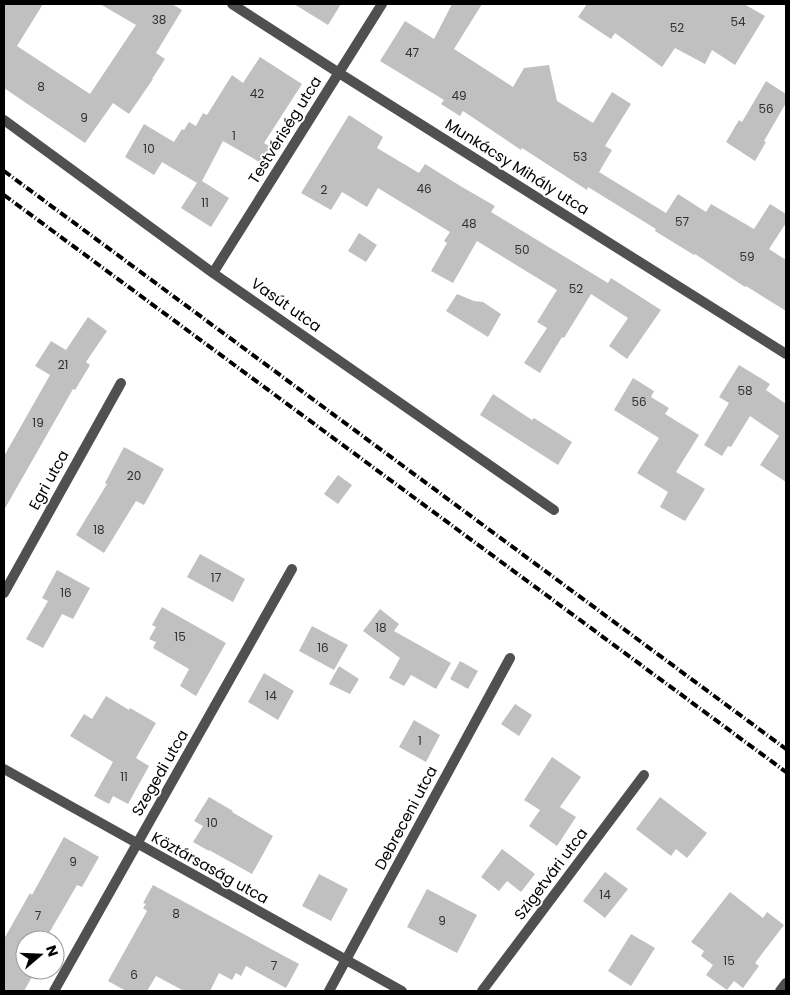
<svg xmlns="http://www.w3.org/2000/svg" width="790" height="995" font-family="Poppins,sans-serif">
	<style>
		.building { fill: #c0c0c0 }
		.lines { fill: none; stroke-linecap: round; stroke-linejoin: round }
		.street { stroke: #505050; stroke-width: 10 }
		.rail { stroke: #000; stroke-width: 4; stroke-dasharray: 8 2.5 1 2.5; stroke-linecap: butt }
		.labels { text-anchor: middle; stroke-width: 4; stroke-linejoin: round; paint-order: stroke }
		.number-label { font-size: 12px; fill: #303030 }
		.street-label { font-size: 15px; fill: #000; stroke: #fff }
	</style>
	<rect width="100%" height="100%" fill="#fff"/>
	<path class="building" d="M4 4H43L17 46 90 94 136 25 100 4H172L182 10 156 53 165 59 152 79H153L129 114 113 103 85 143 4 88Z
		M294 4H341L328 25Z
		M452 4H482L454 49 513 87 524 68 549 65 557 101 593 123 612 92 631 104 605 146 612 150 599 172 666 213 678 194 706 212 711 204 754 229 770 204 786 214V223L769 249 786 260V311L746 286 745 287 695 254 694 255 655 231 656 229 588 187 587 190 522 148 521 150 463 111 460 116 441 104 444 100 380 61 405 21 434 39Z
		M587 4H744L765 16 735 65 712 50 705 64 675 48 662 67 615 33 611 39 578 17Z
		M260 57 302 84 264 143 271 147 261 163 223 141 202 181 229 198 211 227 181 208 197 183 162 162 154 175 125 157 144 124 174 142 182 129 184 130 189 122 196 126 203 113 207 115 232 75 243 83Z
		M766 81 786 94V103L764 141 766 142 755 161 726 142 739 120 742 122Z
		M349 115 383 137 377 148 419 173 425 164 462 187 495 206 491 212 608 283 611 278 661 310 627 359 609 346 628 318 591 294 564 338 562 337 540 373 524 363 547 328 537 322 557 290 477 241 453 283 431 271 447 243 444 241 450 232 378 188 367 207 342 192 331 210 301 193Z
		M359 233 377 245 366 262 348 251Z
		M457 294 474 301 483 302 501 314 488 337 446 311Z
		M88 317 107 331 86 362 90 365 75 390 73 389 4 510V456L50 375 35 366 51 341 66 350Z
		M739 365 770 384 766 390 786 404V482L760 465 779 436 750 416 731 447 728 446 722 456 704 445 729 403 719 397Z
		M633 378 654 391 651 397 669 408 665 414 699 435 676 472 705 489 685 521 660 507 668 492 637 473 659 438 614 410Z
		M493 394 532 420 534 418 572 442 558 465 480 415Z
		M124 447 164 469 144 505 136 501 104 553 76 535 107 484 105 483Z
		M338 475 352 485 338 504 324 494Z
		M200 554 245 579 233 602 187 577Z
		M57 570 90 588 73 619 62 614 43 648 26 639 48 601 42 598Z
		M162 607 226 643 196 696 180 686 189 669 153 648 156 642 149 639 156 627 152 625Z
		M380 609 399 624 394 631 451 663 436 689 411 675 404 686 389 678 400 658 363 631Z
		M312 626 348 645 334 670 299 651Z
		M460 661 478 671 468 689 450 679Z
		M339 666 359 679 350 694 329 684Z
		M264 673 294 691 278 720 248 702Z
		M106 696 129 710 130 708 156 723 136 758 149 766 128 804 113 796 109 804 94 796 113 762 70 736 84 714 92 719Z
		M515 704 532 715 519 736 501 724Z
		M414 720 440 735 426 762 399 747Z
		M552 757 581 777 560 807 576 817 557 846 529 826 540 810 524 800Z
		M209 797 233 811 232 812 273 836 252 874 209 850V851L193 842 203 826 194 821Z
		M660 797 707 833 687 858 676 849 671 856 636 829Z
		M64 837 99 857 82 887 77 885 45 940H25V970H36L24 991H4V939L30 893 32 895Z
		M502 849 535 874 521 892 507 881 499 891 481 877Z
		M605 872 628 889 605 918 583 901Z
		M319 874 348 889 331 921 302 906Z
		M153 885 299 964 286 988 246 966 241 976 236 973 232 980 219 973 210 991H184L156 976 147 991H126L108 981 147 911 143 908 146 904 143 903Z
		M427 889 477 915 457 953 407 927Z
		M730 892 763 918 767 912 784 925 755 963 759 966 743 988 734 981 727 990 706 975 713 965 701 956 704 951 691 942Z
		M631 934 655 948 631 986 608 971Z"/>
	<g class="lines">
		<path class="street" d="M232 4 339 73 786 354
			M4 120 213 273 554 510
			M213 273 382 4
			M4 593 121 383
			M4 769 402 991
			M54 991 292 569
			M329 991 510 658
			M482 991 644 775
			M780 991 786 983"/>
		<path class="rail" d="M4 171 786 749
			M4 195 786 772"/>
	</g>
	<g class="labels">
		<g class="number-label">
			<text x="159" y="24">38</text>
			<text x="738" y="26">54</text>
			<text x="677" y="32">52</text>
			<text x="412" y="57">47</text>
			<text x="41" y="91">8</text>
			<text x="257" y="98">42</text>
			<text x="459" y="100">49</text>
			<text x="766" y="113">56</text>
			<text x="84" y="122">9</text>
			<text x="234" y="140">1</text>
			<text x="149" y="153">10</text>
			<text x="580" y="161">53</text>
			<text x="424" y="193">46</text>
			<text x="324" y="194">2</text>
			<text x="205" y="207">11</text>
			<text x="682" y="226">57</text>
			<text x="469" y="228">48</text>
			<text x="522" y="254">50</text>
			<text x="747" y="261">59</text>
			<text x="576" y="293">52</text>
			<text x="63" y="369">21</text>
			<text x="745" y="395">58</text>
			<text x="639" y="406">56</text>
			<text x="38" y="427">19</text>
			<text x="134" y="480">20</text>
			<text x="99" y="534">18</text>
			<text x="216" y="582">17</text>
			<text x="66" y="597">16</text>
			<text x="381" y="632">18</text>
			<text x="180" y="641">15</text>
			<text x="323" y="652">16</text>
			<text x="271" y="700">14</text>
			<text x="420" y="745">1</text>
			<text x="124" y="781">11</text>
			<text x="212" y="827">10</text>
			<text x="73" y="866">9</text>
			<text x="605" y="899">14</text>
			<text x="176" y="918">8</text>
			<text x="38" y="920">7</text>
			<text x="442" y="925">9</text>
			<text x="729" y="965">15</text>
			<text x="274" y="970">7</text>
			<text x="134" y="979">6</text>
		</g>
		<g class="street-label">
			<text transform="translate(285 130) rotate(-58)" y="5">Testvériség utca</text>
			<text transform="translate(517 167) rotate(32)" y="5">Munkácsy Mihály utca</text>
			<text transform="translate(286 305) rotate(35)" y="5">Vasút utca</text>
			<text transform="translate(49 480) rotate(-61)" y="5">Egri utca</text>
			<text transform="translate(160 773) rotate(-60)" y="5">Szegedi utca</text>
			<text transform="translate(406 818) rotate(-62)" y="5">Debreceni utca</text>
			<text transform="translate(210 868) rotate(29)" y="5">Köztársaság utca</text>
			<text transform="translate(551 874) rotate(-53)" y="5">Szigetvári utca</text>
		</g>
	</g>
	<rect width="790" height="995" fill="none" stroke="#000000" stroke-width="10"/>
	<g transform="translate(40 955) rotate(71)"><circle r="24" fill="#ffffff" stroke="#999999"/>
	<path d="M0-4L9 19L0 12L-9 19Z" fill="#000000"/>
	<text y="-8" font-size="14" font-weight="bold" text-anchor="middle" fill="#000000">N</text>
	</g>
</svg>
